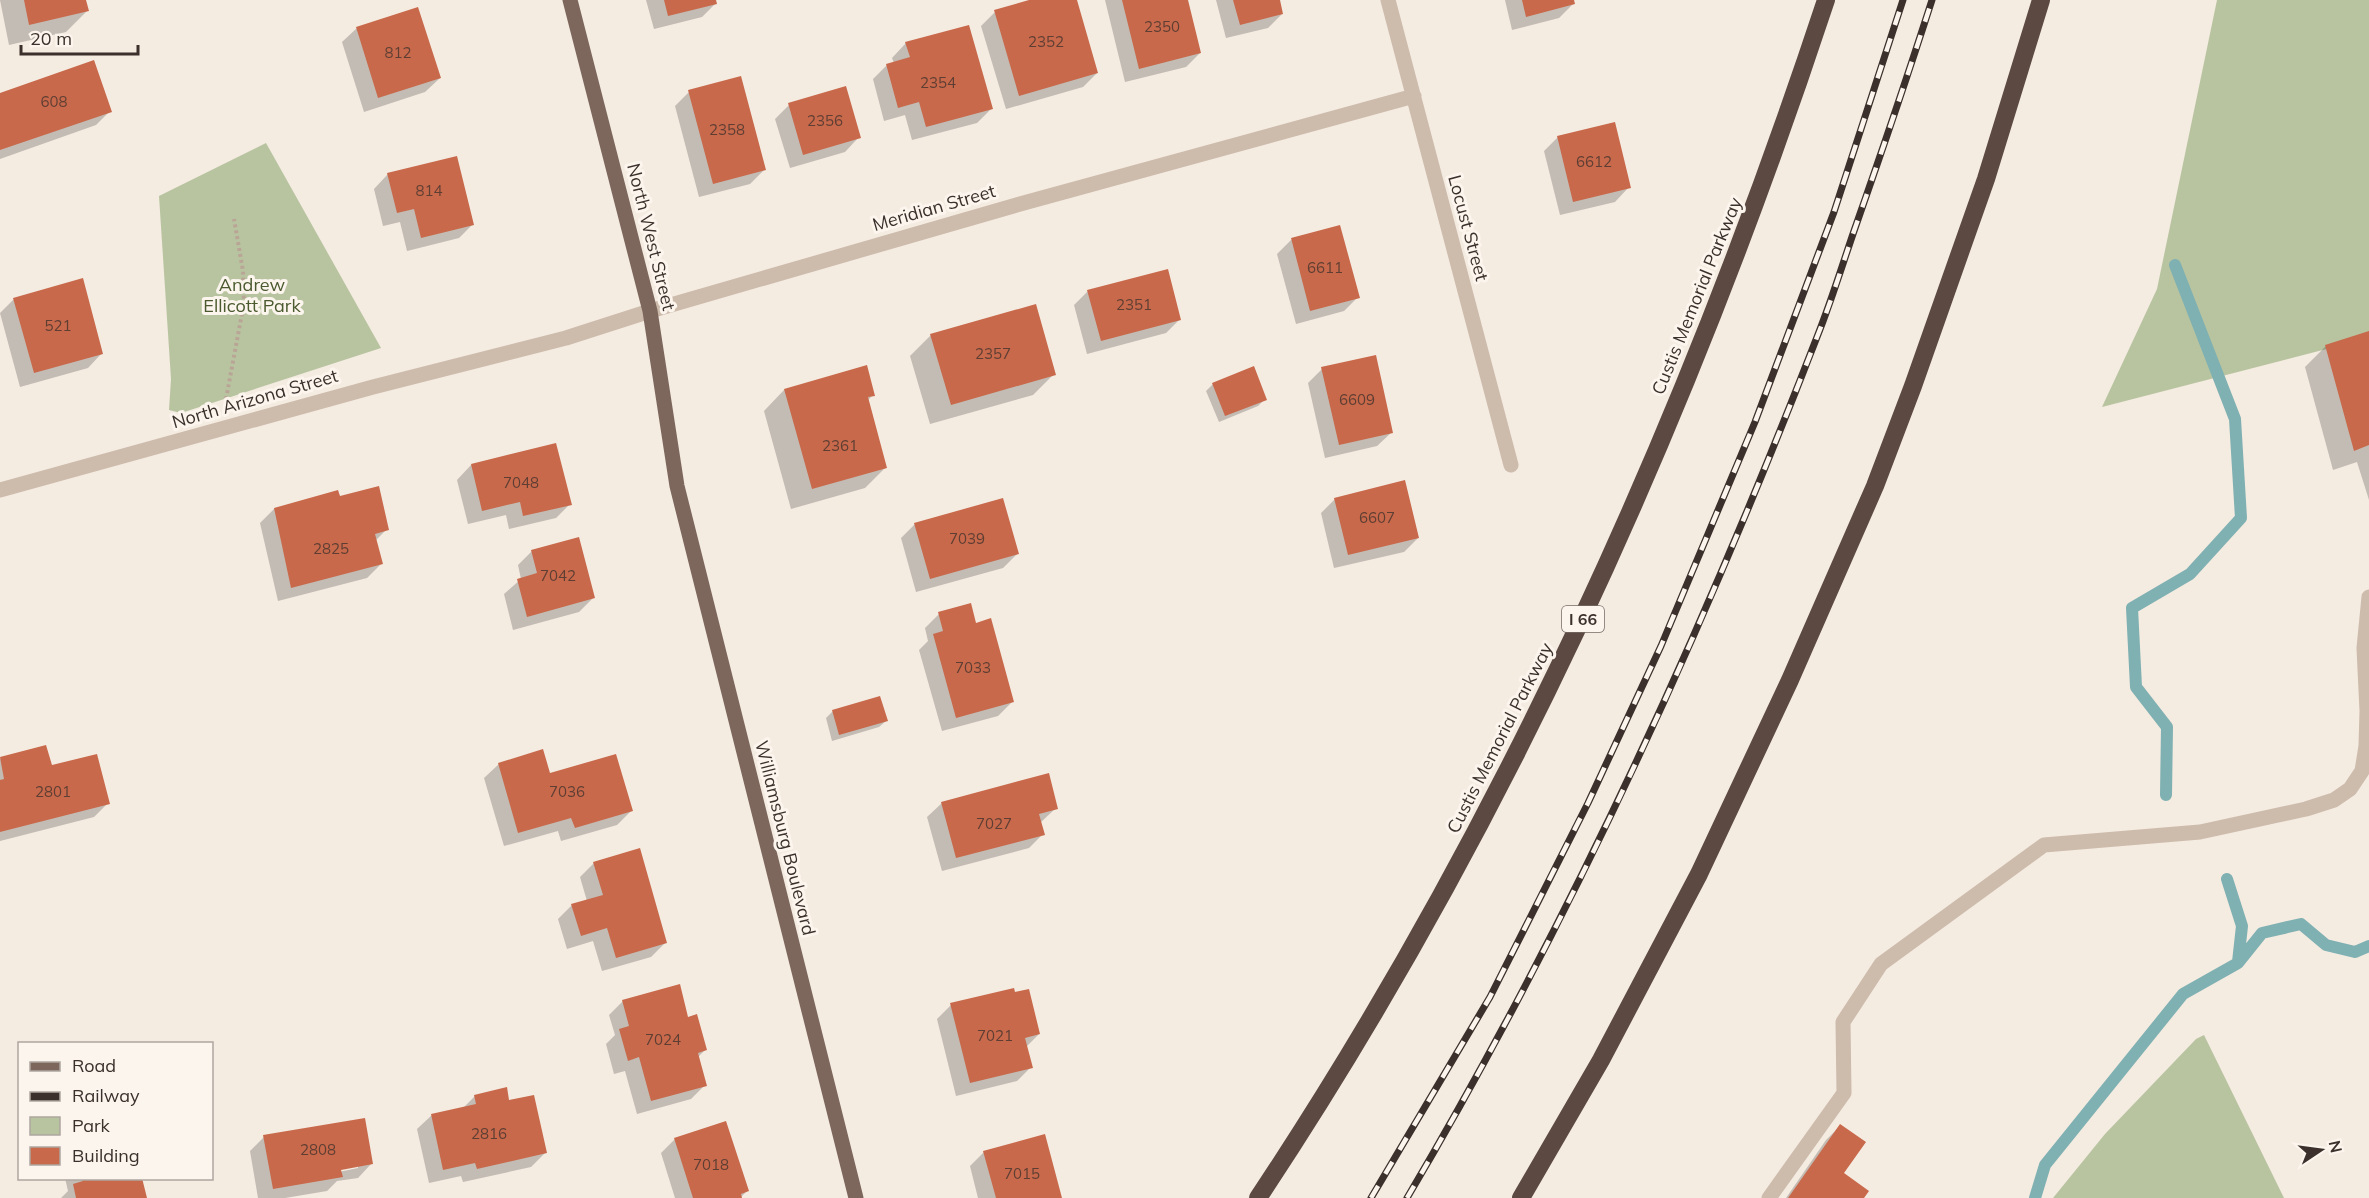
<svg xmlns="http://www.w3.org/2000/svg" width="2369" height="1198" font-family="Mulish,sans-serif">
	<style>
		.green { fill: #b8c4a0 }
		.shadow { fill: #0003; fill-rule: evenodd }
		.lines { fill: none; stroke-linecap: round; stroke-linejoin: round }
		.stream { stroke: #7fb0b2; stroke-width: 12 }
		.building { fill: #c8694b }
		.path { stroke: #b9a596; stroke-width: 4; stroke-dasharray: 3 3; stroke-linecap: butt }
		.minor { stroke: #cdbbac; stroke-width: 15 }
		.major { stroke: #7d675c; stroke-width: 15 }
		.highway { stroke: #5c4a42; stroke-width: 18 }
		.rail-casing { stroke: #3b302b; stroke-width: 7 }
		.rail { stroke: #fbf5ee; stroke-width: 4.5; stroke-dasharray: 14; stroke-linecap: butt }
		.labels { text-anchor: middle; stroke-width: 6; stroke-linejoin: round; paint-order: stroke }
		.number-label { font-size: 15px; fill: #5e3e33 }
		.shield { fill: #fbf5ee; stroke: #756b66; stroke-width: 1.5 }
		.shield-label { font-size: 16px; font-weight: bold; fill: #3b302b }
		.street-label { font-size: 18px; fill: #3b302b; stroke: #fbf5ee }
		.park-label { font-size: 18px; fill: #4a5a2e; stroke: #fbf5ee }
	</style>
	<rect width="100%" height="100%" fill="#f4ebe1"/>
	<path class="green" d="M2217 0H2369V338L2102 407 2157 289Z
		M266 143 381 348 181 413 169 410 171 379 159 196Z
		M2204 1035 2284 1198H2053L2105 1134 2196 1039Z"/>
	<path class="shadow" d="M0 0H84L87 11 66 32 9 45Z
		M646 0H715L716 3 702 17 654 29Z
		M1035 0H1075L1097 73 1083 87 1006 109 981 26 995 12Z
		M1105 0H1186L1200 53 1186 67 1125 82Z
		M1216 0H1278L1282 14 1268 28 1226 38Z
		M1505 0H1572L1573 4 1559 18 1512 30Z
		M357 28 440 78 425 92 364 112 342 42Z
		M906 43 991 109 977 123 912 140 905 115 884 121 873 79 887 65 894 63 892 58Z
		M689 92 764 170 750 184 699 197 675 106Z
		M0 94 110 111 96 125 0 159Z
		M789 105 859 137 845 152 790 168 775 119Z
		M1558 137 1629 187 1615 202 1560 215 1544 151Z
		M388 174 473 224 459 238 407 251 400 222 383 226 374 189Z
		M1339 227 1358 297 1344 311 1296 324 1277 254 1291 240Z
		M1088 291 1180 319 1166 333 1087 354 1074 305Z
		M14 299 102 353 88 368 20 387 0 313Z
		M2369 333V500L2357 462 2333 470 2305 367 2326 346Z
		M931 335 1054 374 1033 395 930 424 910 356Z
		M1322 369 1392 432 1377 446 1325 458 1308 383Z
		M1213 384 1265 399 1258 406 1219 422 1206 391Z
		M784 390 873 395 867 401 885 468 865 488 791 509 764 411Z
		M555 445 570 504 556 518 509 529 506 515 468 524 457 480 471 465Z
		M339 498 387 529 375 541 381 564 367 578 278 601 260 523 274 509Z
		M1335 499 1418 538 1404 552 1334 568 1321 513Z
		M915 524 1017 554 1003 568 916 592 901 538Z
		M532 551 593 598 579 612 513 630 504 594 521 579 518 565Z
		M939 614 975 625 1012 702 998 716 942 731 919 650 928 641 925 628Z
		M833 711 886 721 879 727 832 741 826 718Z
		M45 747 51 767 108 803 94 817 0 841V759Z
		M499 764 549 775 631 811 617 825 561 841 558 831 504 846 484 778Z
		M942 803 1056 808 1040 823 1043 834 1029 848 942 871 927 817Z
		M594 863 665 943 651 957 602 971 593 941 567 949 558 919 572 905 587 901 580 877Z
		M623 1001 687 1018 705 1050 698 1057 705 1085 691 1099 637 1114 625 1071 614 1074 606 1044 615 1035 609 1015Z
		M951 1005 1039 1034 1026 1047 1031 1067 1017 1081 956 1096 937 1019Z
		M475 1096 508 1102 545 1153 531 1167 463 1182 461 1176 429 1183 417 1129 432 1115 463 1108Z
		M1840 1126 1842 1173 1862 1198H1786L1826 1140Z
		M264 1137 372 1163 358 1178 337 1181 327 1191 285 1198H258L250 1151ZM358 1165V1168L334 1173V1170Z
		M675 1139 747 1191 740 1198H675L661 1153Z
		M984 1152 1060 1198H978L970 1166Z
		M65 1178H140L146 1198H61L68 1191Z"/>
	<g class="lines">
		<path class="stream" d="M2166 795 2167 727 2136 687 2132 608 2190 574 2241 518 2235 419 2175 265
			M2227 879 2242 926 2238 962
			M2035 1198 2045 1165 2183 994 2238 963 2262 933 2301 924 2326 945 2355 952 2369 946"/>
	</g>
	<path class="building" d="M24 0H86L89 11 29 25Z
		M664 0H716L717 4 668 16Z
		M1029 0H1077L1098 73 1019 96 994 10Z
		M1122 0H1188L1201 53 1139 69Z
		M1233 0H1280L1283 14 1240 25Z
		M1522 0H1574L1575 4 1526 17Z
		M418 7 441 78 378 98 356 27Z
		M969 25 993 109 926 127 919 102 898 108 886 64 910 57 905 42Z
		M94 60 112 112 0 150V93Z
		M741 76 766 170 713 184 688 90Z
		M846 86 861 138 803 155 788 103Z
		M1615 122 1631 188 1573 202 1557 136Z
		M457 156 474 225 421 238 414 209 397 213 387 173Z
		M1340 225 1360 298 1310 311 1291 238Z
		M1168 269 1181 320 1101 341 1087 290Z
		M83 278 103 354 34 373 13 298Z
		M1036 304 1056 375 951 405 930 334Z
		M2369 331V445L2354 451 2325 345Z
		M1376 355 1393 433 1339 445 1321 367Z
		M867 365 875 396 868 397 887 468 812 489 784 389Z
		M1254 366 1267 400 1225 416 1212 383Z
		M556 443 572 505 523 516 520 502 482 511 471 464Z
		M1405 480 1419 538 1348 555 1334 498Z
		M379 486 389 530 375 534 383 564 291 588 274 508 338 490 340 496Z
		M1003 498 1019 554 930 579 914 523Z
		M579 537 595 598 527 617 517 579 537 573 531 550Z
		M971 603 976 623 991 618 1014 702 956 718 933 634 943 631 938 612Z
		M880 696 888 721 839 735 832 710Z
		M46 745 52 765 97 754 110 804 0 832V780L4 779 0 757Z
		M543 749 550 773 616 754 633 811 575 828 571 818 518 833 498 763Z
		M1049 773 1058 809 1039 814 1045 835 956 858 941 802Z
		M640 848 667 943 616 958 607 928 581 936 571 904 603 895 593 862Z
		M680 984 688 1017 697 1014 707 1050 698 1053 707 1086 651 1101 639 1057 628 1061 619 1029 629 1026 622 1000Z
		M1014 988 1015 992 1029 989 1040 1034 1025 1038 1033 1068 970 1083 950 1003Z
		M507 1087 509 1100 534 1095 547 1153 477 1169 475 1163 443 1170 431 1114 476 1104 474 1095Z
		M365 1118 373 1164 341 1170 343 1177 273 1189 263 1135Z
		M726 1121 749 1191 741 1194 742 1198H693L674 1138Z
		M1840 1124 1866 1142 1844 1173 1869 1191 1864 1198H1788Z
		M1045 1134 1062 1198H996L983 1151Z
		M82 1178H142L147 1198H76L73 1184 83 1181Z"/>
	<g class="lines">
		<path class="path" d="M226 399 244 303 243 271 234 219"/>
		<path class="minor" d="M1388 0 1511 465
			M0 490 373 387 566 338 650 311 1020 204 1414 96
			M1769 1198 1844 1093 1843 1022 1881 964 2044 845 2200 832 2306 809 2334 800 2350 789 2362 771 2366 746 2367 711 2364 648 2369 597"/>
		<path class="major" d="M570 0 650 311 677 486 856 1198"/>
		<path class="highway" d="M1258 1198C1504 828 1687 421 1826 0
			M1521 1198 1601 1060 1699 874 1790 680 1875 486 1913 386 1986 179 2041 0"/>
		<defs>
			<path id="rail" d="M1371 1198 1490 997 1588 803 1661 646 1755 422 1834 212 1903 0
				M1407 1198C1569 924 1702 634 1817 337 1831 302 1842 266 1854 231 1881 154 1907 78 1932 0"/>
		</defs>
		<use href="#rail" class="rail-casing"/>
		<use href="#rail" class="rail"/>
	</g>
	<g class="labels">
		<g class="number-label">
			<text x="1162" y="32">2350</text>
			<text x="1046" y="47">2352</text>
			<text x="398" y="58">812</text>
			<text x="938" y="88">2354</text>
			<text x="54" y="107">608</text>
			<text x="825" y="126">2356</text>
			<text x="727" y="135">2358</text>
			<text x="1594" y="167">6612</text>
			<text x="429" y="196">814</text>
			<text x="1325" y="273">6611</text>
			<text x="1134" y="310">2351</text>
			<text x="58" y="331">521</text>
			<text x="993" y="359">2357</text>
			<text x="1357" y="405">6609</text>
			<text x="840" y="451">2361</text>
			<text x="521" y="488">7048</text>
			<text x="1377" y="523">6607</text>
			<text x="967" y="544">7039</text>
			<text x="331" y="554">2825</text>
			<text x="558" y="581">7042</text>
			<text x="973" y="673">7033</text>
			<text x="53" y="797">2801</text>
			<text x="567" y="797">7036</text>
			<text x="994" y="829">7027</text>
			<text x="995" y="1041">7021</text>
			<text x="663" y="1045">7024</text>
			<text x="489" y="1139">2816</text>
			<text x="318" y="1155">2808</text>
			<text x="711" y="1170">7018</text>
			<text x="1022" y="1179">7015</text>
		</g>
		<rect class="shield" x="1562" y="606" width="42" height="26" rx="4.5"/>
		<g class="shield-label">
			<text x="1583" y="625">I 66</text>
		</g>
		<g class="street-label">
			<text transform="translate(934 208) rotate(-16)" y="6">Meridian Street</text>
			<text transform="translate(1468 228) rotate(75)" y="6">Locust Street</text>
			<text transform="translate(651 237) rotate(76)" y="6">North West Street</text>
			<text transform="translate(1697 296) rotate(-68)" y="6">Custis Memorial Parkway</text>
			<text transform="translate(255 399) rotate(-16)" y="6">North Arizona Street</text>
			<text transform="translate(1500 738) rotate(-63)" y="6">Custis Memorial Parkway</text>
			<text transform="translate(785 838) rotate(76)" y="6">Williamsburg Boulevard</text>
		</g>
		<g class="park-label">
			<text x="252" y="291">Andrew<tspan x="252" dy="21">Ellicott Park</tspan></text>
		</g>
	</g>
	<rect x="18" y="1042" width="195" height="138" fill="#fbf5ee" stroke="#aea6a0" stroke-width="1.5"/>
	<rect x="30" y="1062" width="30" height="9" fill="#7d675c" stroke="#aea6a0" stroke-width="1.5"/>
	<text x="72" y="1072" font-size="18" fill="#3b302b">Road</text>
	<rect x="30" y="1092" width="30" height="9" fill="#3b302b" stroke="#aea6a0" stroke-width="1.5"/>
	<text x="72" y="1102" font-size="18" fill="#3b302b">Railway</text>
	<rect x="30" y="1117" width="30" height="18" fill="#b8c4a0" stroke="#aea6a0" stroke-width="1.5"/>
	<text x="72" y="1132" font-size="18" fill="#3b302b">Park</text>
	<rect x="30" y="1147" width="30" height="18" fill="#c8694b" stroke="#aea6a0" stroke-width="1.5"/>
	<text x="72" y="1162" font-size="18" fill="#3b302b">Building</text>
	<g transform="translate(2321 1150) rotate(77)" stroke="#fbf5ee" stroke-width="4.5" paint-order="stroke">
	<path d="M0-4.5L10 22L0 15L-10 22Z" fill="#3b302b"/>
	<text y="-9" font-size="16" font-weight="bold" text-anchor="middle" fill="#3b302b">N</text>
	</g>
	<path d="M21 45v9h117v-9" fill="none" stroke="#3b302b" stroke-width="3"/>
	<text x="30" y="45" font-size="18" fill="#3b302b" stroke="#fbf5ee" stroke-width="4.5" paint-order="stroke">20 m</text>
</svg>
